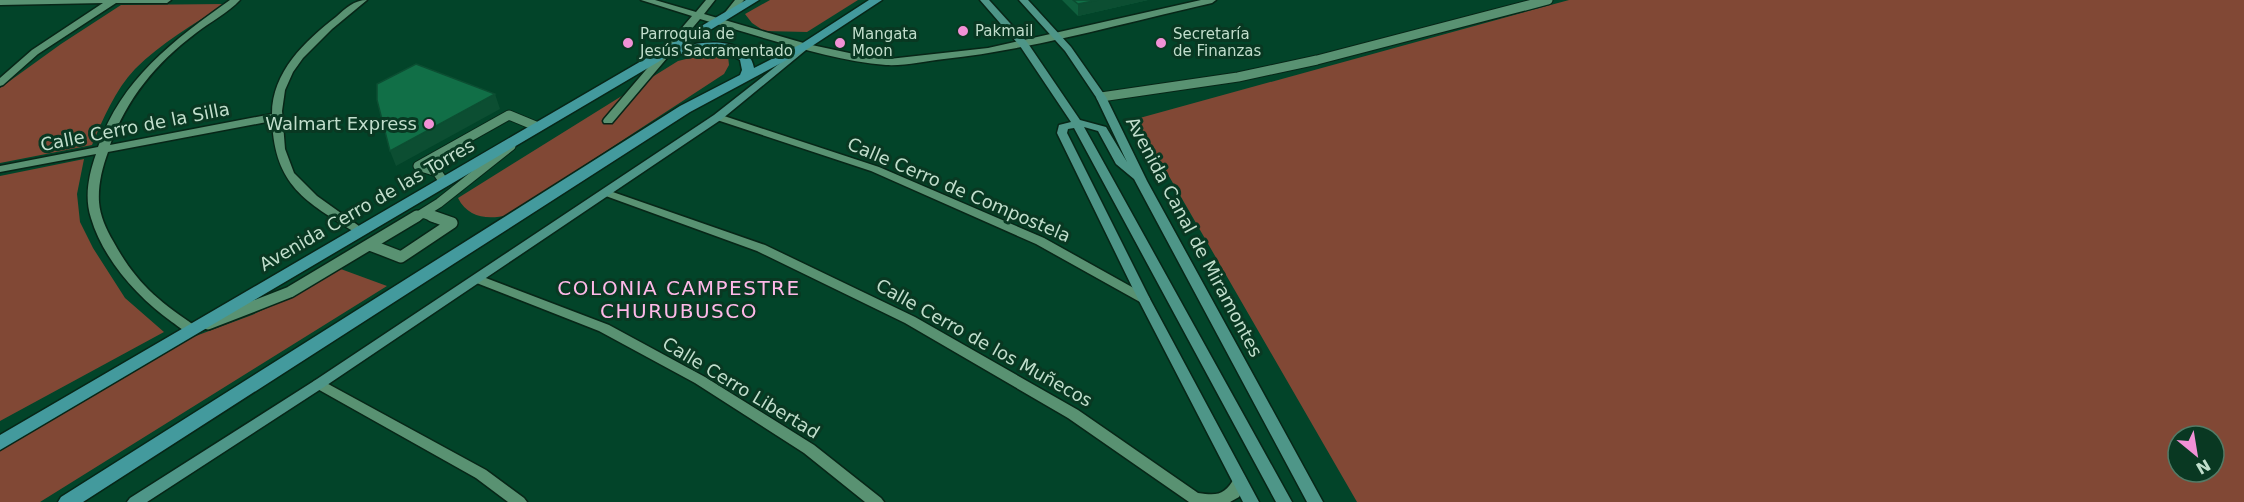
<svg xmlns="http://www.w3.org/2000/svg" width="2244" height="502" font-family="'DejaVu Sans',sans-serif">
	<style>
		.green { fill: #814835; fill-rule: evenodd }
		.lines { fill: none; stroke-linecap: round; stroke-linejoin: round }
		.lane-far1-casing { stroke: #072617; stroke-width: 11 }
		.lane-casing { stroke: #072617; stroke-width: 14 }
		.street-casing { stroke: #072617; stroke-width: 3 }
		.secondary-casing { stroke: #072617; stroke-width: 3 }
		.primary-casing { stroke: #072617; stroke-width: 3 }
		.lane-far1 { stroke: #599272; stroke-width: 9 }
		.lane { stroke: #599272; stroke-width: 11 }
		.street { fill: #599272; fill-rule: evenodd }
		.secondary { fill: #4e9688; fill-rule: evenodd }
		.primary { fill: #439a9d; fill-rule: evenodd }
		.wall { fill: #0f5f3d }
		.shaded-wall { fill: #0c4e32 }
		.building { fill: #116f47; stroke: #0c4e32; stroke-width: 1.5 }
		.poi-dot { fill: #f291d6; stroke: #093822; stroke-width: 2 }
		.labels { text-anchor: middle; stroke-width: 6; stroke-linejoin: round; paint-order: stroke }
		.far-poi-label { font-size: 15px; fill: #c1decc; stroke: #093822; text-anchor: start }
		.poi-label { font-size: 18px; fill: #c1decc; stroke: #093822; text-anchor: end }
		.street-label { font-size: 18px; fill: #c1decc; stroke: #093822 }
		.neighbourhood-label { font-size: 20px; letter-spacing: 1.5px; fill: #feb9e8; stroke: #093822 }
	</style>
	<rect width="100%" height="100%" fill="#024429"/>
	<path class="green" d="M770 0H858L807 32 764 31 752 23 745 14Z
		M1569 0H2244V502H1357L1136 119ZM2178 436H2214V472H2178Z
		M225 4C194 24 161 43 135 69 115 90 103 119 92 145L0 163V88L61 44 121 5Z
		M706 54 728 56 729 65 724 74 508 215C488 220 468 218 458 198L678 61Z
		M84 159 77 194 80 222 93 248 125 298 164 332 0 421V176Z
		M338 268 387 286 40 502H0V450L193 337 252 315 295 295Z"/>
	<g class="lines">
		<defs>
			<path id="lane-far1" d="M1101 97 1238 77 1317 60 1548 0
				M444 182 437 172 418 166 509 115 538 127
				M423 213 436 218
				M415 218 439 203 511 146"/>
			<path id="lane" d="M370 245 401 257 452 223 432 216
				M208 324 290 292 417 216"/>
			<path id="street" d="M0 0H171L167 3H116L38 54 3 85 0 86V78L32 50 103 3 0 5Z
				M230 0H240C228 13 210 22 196 33 156 63 127 98 110 145L272 114C272 72 305 41 336 17 346 8 354 0 367 0L332 29 303 58 293 72 285 90 282 111 285 149 294 173 317 196 366 231 360 235 356 233C305 201 275 186 272 121L108 152C102 168 98 185 99 202 100 216 106 229 113 241 136 283 158 301 197 327L199 330 192 334C185 332 179 327 172 322 138 298 103 259 91 218 84 197 89 174 96 154L0 172V166L98 147C121 79 174 40 230 0Z
				M641 0H655L696 12 706 0H715L704 14 807 44 868 57 889 59 988 48 1201 0H1216L1212 3C1123 23 1035 49 944 59 926 61 905 66 886 65 827 60 757 35 700 19L612 123H604L603 121 604 119 692 16Z
				M735 0H744L730 17H724L723 15Z
				M718 114 879 167 1044 238 1148 296 1150 299 1144 303 1140 302 1036 244 871 171 714 119 713 117Z
				M607 190 765 245 915 317 1078 410 1198 493C1218 496 1225 495 1235 477L1240 475 1245 477 1247 481 1239 497 1230 502H1189L1068 418 905 323 757 251 603 195 601 193 603 191Z
				M478 275 609 325 705 377 814 445 881 498 884 502H865L804 453 695 383 599 331 474 282 472 279 474 276Z
				M319 379 486 470 524 498 527 502H508L476 478 314 387 312 384 314 381Z"/>
			<path id="secondary" d="M980 0H989L1027 42 1080 120 1106 127 1127 162 1096 97 1065 51 1019 0H1028L1071 47 1106 97 1147 181 1323 502H1307L1134 179 1116 164 1098 131 1084 127 1292 502H1276L1074 128 1068 129 1067 133 1150 299 1259 502H1243L1138 299 1057 133 1059 125 1071 122 1020 46Z
				M803 45 808 48 806 50 722 119 324 387 147 502H127L130 498 314 381 714 115Z"/>
			<path id="primary" d="M746 0H759L684 46C708 41 748 37 754 68L801 44 869 0H882L809 48 690 112 83 502H58L61 497 680 106 740 75 742 70 740 60 722 50 670 55 0 450V435Z"/>
		</defs>
		<use href="#lane-far1" class="lane-far1-casing"/>
		<use href="#lane" class="lane-casing"/>
		<use href="#street" class="street-casing"/>
		<use href="#secondary" class="secondary-casing"/>
		<use href="#primary" class="primary-casing"/>
		<use href="#lane-far1" class="lane-far1"/>
		<use href="#lane" class="lane"/>
		<use href="#street" class="street"/>
		<use href="#secondary" class="secondary"/>
		<use href="#primary" class="primary"/>
	</g>
	<path class="wall" d="M1062 0H1148L1078 16Z"/>
	<path class="shaded-wall" d="M1098 0H1148L1078 16V4Z
		M495 94 500 109 396 166 390 151Z"/>
	<path class="building" d="M1073 0H1098L1078 4Z
		M416 64 495 94 390 151 377 100V84Z"/>
	<g class="poi-dot">
		<circle cx="963" cy="31" r="6"/>
		<circle cx="628" cy="43" r="6"/>
		<circle cx="840" cy="43" r="6"/>
		<circle cx="1161" cy="43" r="6"/>
		<circle cx="429" cy="124" r="6"/>
	</g>
	<g class="labels">
		<g class="far-poi-label">
			<text x="975" y="36">Pakmail</text>
			<text x="640" y="39">Parroquia de<tspan x="640" dy="17">Jesús Sacramentado</tspan></text>
			<text x="852" y="39">Mangata<tspan x="852" dy="17">Moon</tspan></text>
			<text x="1173" y="39">Secretaría<tspan x="1173" dy="17">de Finanzas</tspan></text>
		</g>
		<g class="poi-label">
			<text x="417" y="130">Walmart Express</text>
		</g>
		<g class="street-label">
			<text transform="translate(135 127) rotate(-11)" y="6">Calle Cerro de la Silla</text>
			<text transform="translate(959 190) rotate(23)" y="6">Calle Cerro de Compostela</text>
			<text transform="translate(367 205) rotate(-30)" y="6">Avenida Cerro de las Torres</text>
			<text transform="translate(1194 237) rotate(62)" y="6">Avenida Canal de Miramontes</text>
			<text transform="translate(984 343) rotate(29)" y="6">Calle Cerro de los Muñecos</text>
			<text transform="translate(741 388) rotate(31)" y="6">Calle Cerro Libertad</text>
		</g>
		<g class="neighbourhood-label">
			<text x="679" y="295">COLONIA CAMPESTRE<tspan x="679" dy="23">CHURUBUSCO</tspan></text>
		</g>
	</g>
	<g transform="translate(2196 454) rotate(150)"><circle r="28" fill="#093822" stroke="#537a66" stroke-width="1.5"/>
	<path d="M0-4.5L10 22L0 15L-10 22Z" fill="#f291d6"/>
	<text y="-9" font-size="16" font-weight="bold" text-anchor="middle" fill="#c1decc">N</text>
	</g>
</svg>
